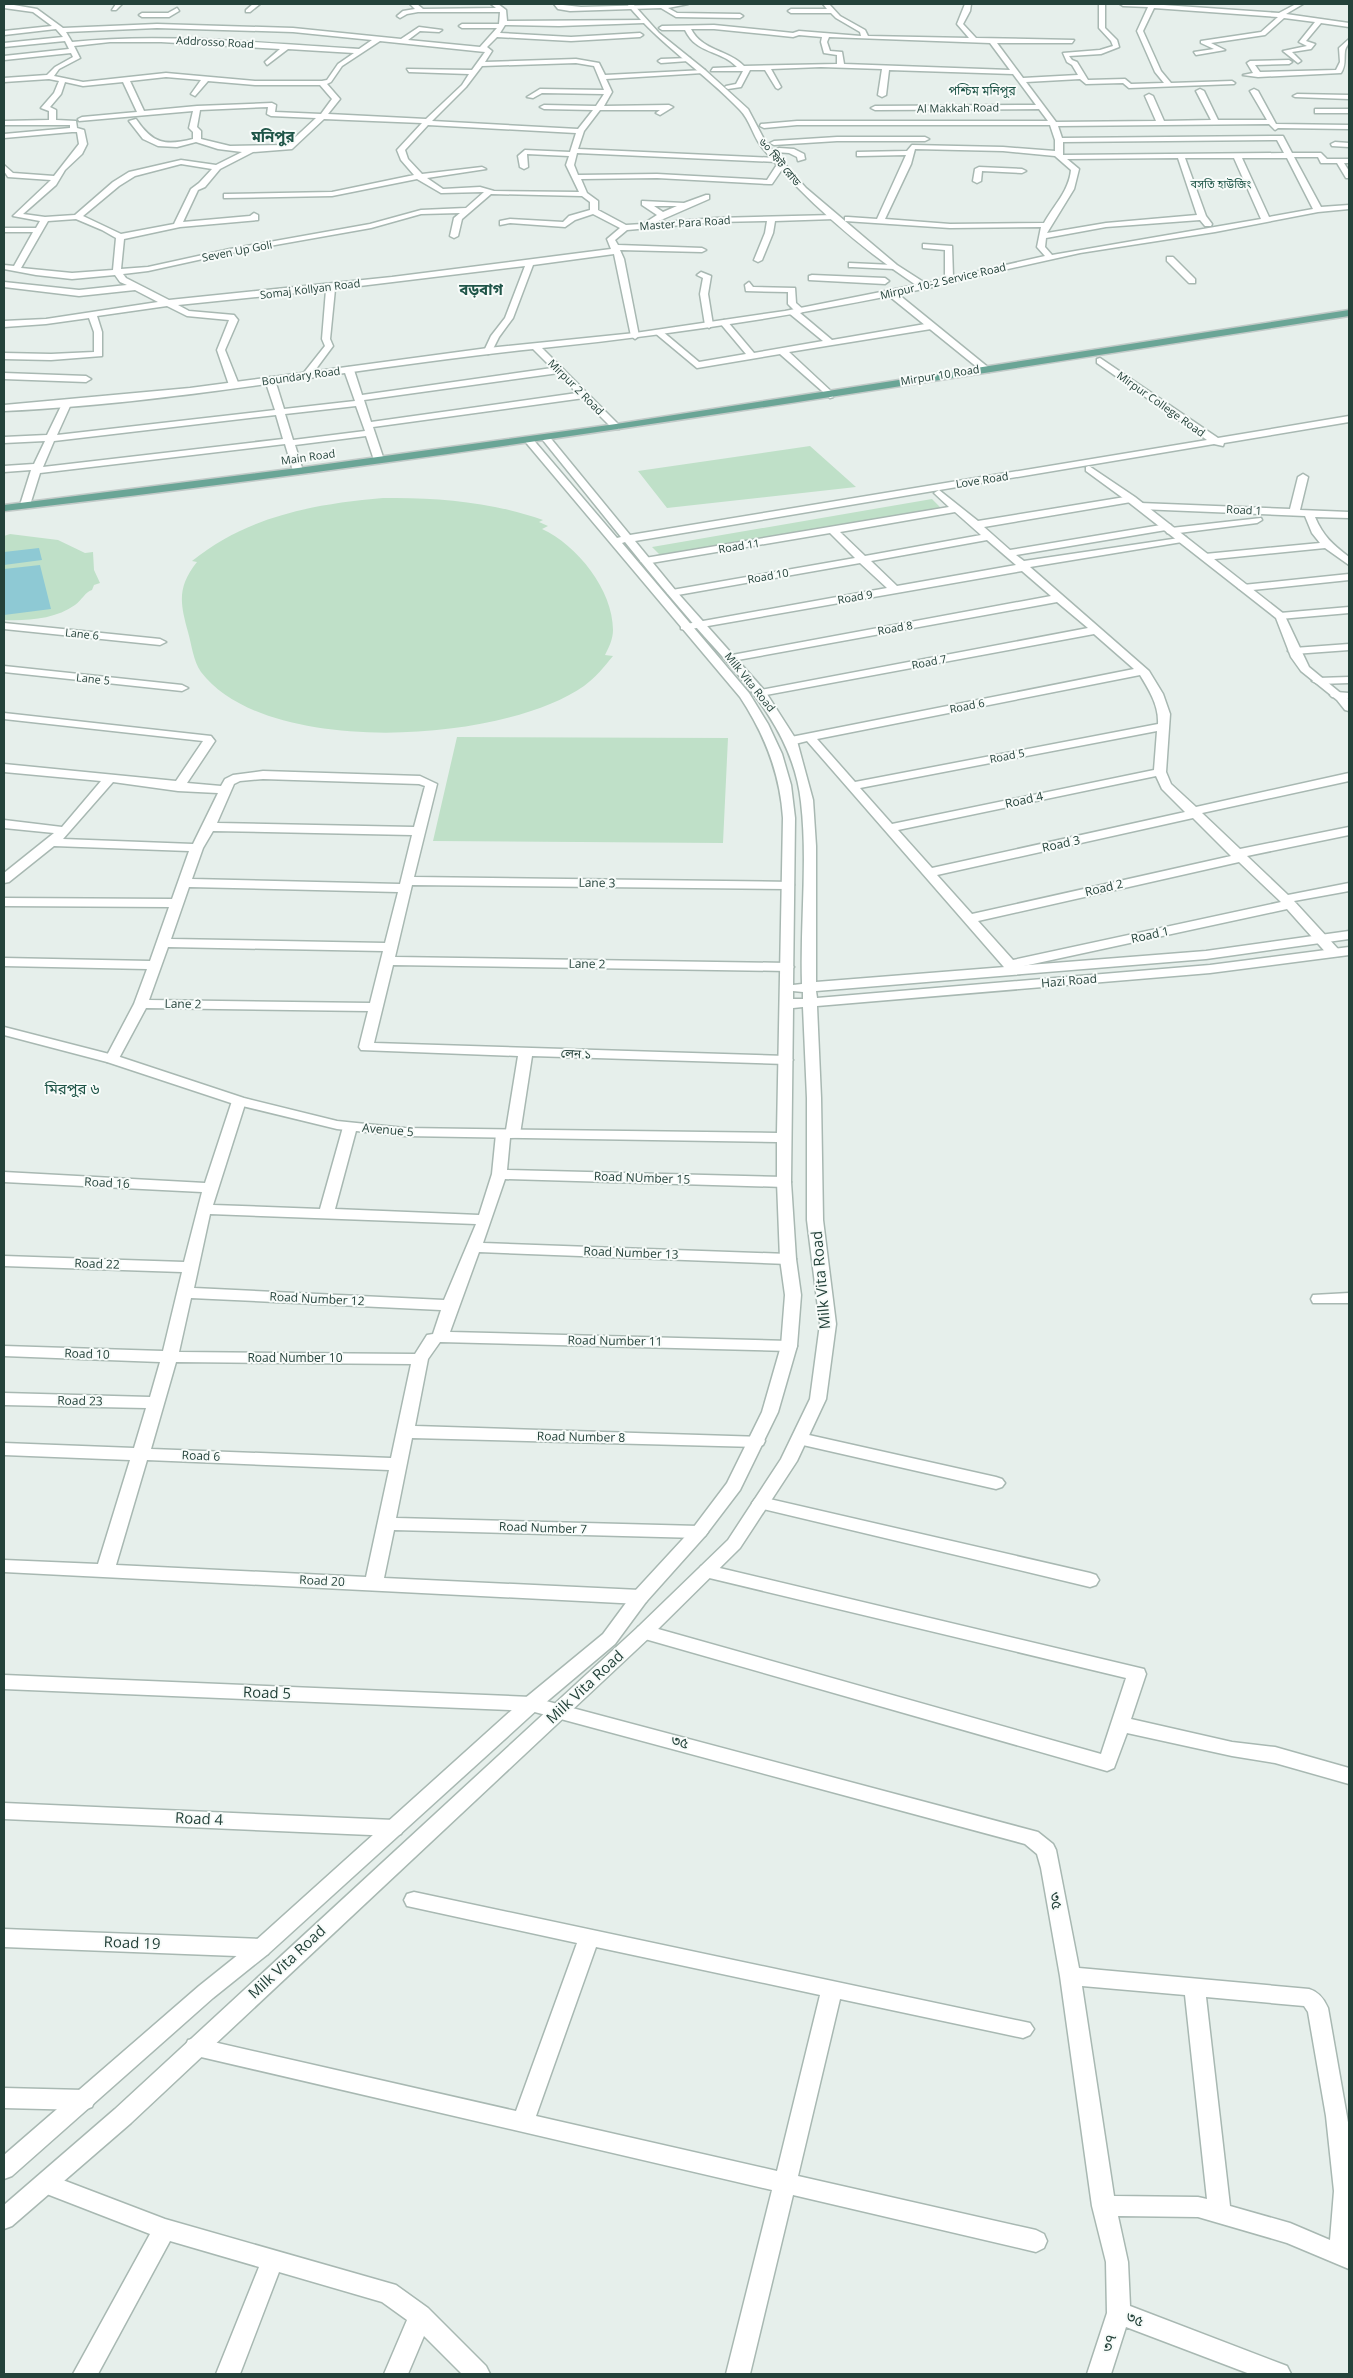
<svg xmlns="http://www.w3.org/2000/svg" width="1353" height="2378" font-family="'Open Sans','Noto Sans Bengali',sans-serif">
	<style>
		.green { fill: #bfe0c8 }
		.water { fill: #8ec9d4 }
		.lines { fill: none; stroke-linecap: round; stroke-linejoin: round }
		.minor-casing { stroke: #a8b8b2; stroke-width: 3 }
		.tertiary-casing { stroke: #a8b8b2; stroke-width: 3 }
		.primary-casing { stroke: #c2cac8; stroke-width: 3 }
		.minor { fill: #fff; fill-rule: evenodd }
		.tertiary { fill: #fff; fill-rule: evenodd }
		.primary { fill: #6aa596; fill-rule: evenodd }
		.labels { text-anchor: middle; stroke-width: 4; stroke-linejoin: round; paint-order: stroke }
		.far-street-label { font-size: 11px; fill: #24423a; stroke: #f7fbf9 }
		.far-neighbourhood-label { font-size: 11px; fill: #1f5548; stroke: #f7fbf9 }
		.far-quarter-label { font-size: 12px; fill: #1f5548; stroke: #f7fbf9 }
		.street-label { font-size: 12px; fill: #24423a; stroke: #f7fbf9 }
		.far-district-label { font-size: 15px; font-weight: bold; fill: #1f5548; stroke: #f7fbf9 }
		.quarter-label { font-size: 15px; fill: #1f5548; stroke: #f7fbf9 }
		.near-street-label { font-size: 15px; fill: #24423a; stroke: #f7fbf9 }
	</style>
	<rect width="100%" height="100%" fill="#e6efeb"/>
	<path class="green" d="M810 446 856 487 667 508 638 471Z
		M383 498C438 497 491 502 543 520L539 522 548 526 542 529C577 545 613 590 613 630 613 639 609 647 605 655L613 656C604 667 595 678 584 686 503 743 266 758 201 672 193 660 192 646 188 632 180 603 177 587 197 562L192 561C248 516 314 504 383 498Z
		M932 499 942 509 660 555 652 547Z
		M10 534 58 540 85 553 93 552 94 570 100 583 94 585 92 590C85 592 82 600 75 605 56 619 27 621 4 620V536Z
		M457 737 728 738 723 843 433 841Z"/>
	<path class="water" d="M39 548 42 560 4 565V552Z
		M40 565 51 609 4 615V569Z"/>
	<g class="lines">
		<defs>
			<path id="minor" d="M8 4 37 9 63 28 157 24 293 28 401 39 419 27 442 30 439 32 420 31 408 40 480 47 497 28H462L459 26 462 24H499L500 12H418L407 14 400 18 397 16 403 11 415 9 410 4H417L423 9 496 8 491 4H498L506 10 507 21 646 20 644 23 559 26 505 25 500 33 571 37 640 33 643 35 640 37 571 41 497 37 487 47 492 51 485 62 576 59 599 63 605 75 705 70 703 73 606 79 612 92 604 106 669 105 673 107 660 115 656 113 660 110H600L584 131 578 149 777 158 781 160 777 162 577 153 574 165 578 175 657 174 767 180 778 163 785 165 772 184H769L657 178 581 179 587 193 598 201V210L626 225 643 224 657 215 642 205V201L684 203 706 195H709V199L654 223 716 218 834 215 838 217 834 219 775 221 773 233 762 260 758 262 754 260 765 233 767 221 716 222 627 230 615 240 618 245 702 248 706 250 702 252 620 250 624 259 639 336 635 339 631 336 614 254 533 265 513 318 499 337 491 353 488 354 484 351 491 336 505 318 525 266 335 289 330 339 333 346 310 377 307 378 302 375 325 346 322 339 326 290 178 305 189 311 234 315 238 320 225 350 239 385 234 388 229 385 217 350 229 320 187 316 167 306 97 316 102 332V356L51 360 4 359V353L51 354 94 352V332L89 318 46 324 4 327V321L46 319 158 302 135 290 79 296 4 287V282L79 290 127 285 120 282 115 275 72 279 36 275 4 269V265L14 266 33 232H4V228H36L40 221 13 216 51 180 8 177 4 171V165L13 173 54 176 79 144 77 132H72L4 138V134L70 128V125H4V121L49 120V111L41 108 54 93 59 81 49 79 4 82V78L47 75 55 67 73 57 71 53 4 60V56L69 49 65 41 4 47V43L63 37 56 29 4 35V31L52 26 33 12 4 8V6ZM157 28 293 32 372 40 359 49C264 44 167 32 72 42L66 32ZM380 41 485 52 472 70 407 69 409 72 469 74 462 85 426 119 328 114 340 99 327 84 331 82 342 66ZM110 42H161L280 49 265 62 267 65 288 49 354 53 338 64 327 80 322 81H255L166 73 83 82 54 76 59 69 80 58 74 46ZM576 63 594 66 604 90 540 89 527 97 533 98 542 93 604 94 596 106 544 105 540 107 544 109 593 110 578 129 432 121 466 87 482 66ZM166 77 201 80 191 94 195 96 208 81 255 85H320L332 99 321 114 275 112 276 105 272 103 197 106 144 111 130 81ZM65 82 83 86 123 82 137 112 82 117 78 119 79 121 193 111 189 128 193 132V139C165 146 153 144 136 119L129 121 143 139 158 146 177 147 196 142 218 149 242 152 216 165 181 160 129 172 113 182 75 215 45 217 23 214 56 185 65 170 82 154 87 144 84 130 77 128 76 121 56 120V110L50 107 61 94ZM268 107 267 114 271 116 316 118 287 145 230 146 201 139V131L197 127 200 110ZM324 119 422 123 397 150 401 160 414 175 332 192 227 194H224V198L332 196 417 179 441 193 484 192 466 208 421 210 370 224 230 249 148 267 121 269 124 239 180 227 258 220V215L254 213 250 216 183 222 198 190 205 187 220 169 253 152 292 149ZM428 125 576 133 570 152 525 150 518 156 520 167 524 169 528 167 527 154 569 156 566 165 579 192 494 191 480 187 443 189 427 178 486 169 482 167 422 174 408 159 405 150ZM181 164 212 169 199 183 191 189 174 224 121 234 83 216 119 186 135 176ZM491 194 582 196 590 202V210L569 216 563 222 510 219 500 221V225L510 223 565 227 575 220 593 214 620 228 607 239 611 249 392 277 169 300 126 278 123 274 148 271 230 253 371 228 421 214 460 213 454 218 450 236 454 238 458 236 462 219ZM654 206H677L663 212ZM76 219 102 230 116 238 113 270 72 273 21 268 48 221Z
				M116 4H122L116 10H112Z
				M253 4H260L250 12H246V10Z
				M554 4 581 7 688 4 668 8 677 13 740 14 743 16 740 18 676 17 661 8 570 11 558 9Z
				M823 4H829L840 16 865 30 868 36 969 38 957 24 965 4H971L970 11 963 24 976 38 1074 40 1072 43H997L1023 78 1078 75 1072 65 1067 62 1063 53 1100 50 1113 46 1111 41 1099 28V4H1105V28L1117 40 1119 47 1101 54 1069 56 1072 60 1077 62 1088 80 1125 79 1131 84 1164 83 1155 72 1137 31 1148 7 1123 6 1120 4H1149L1279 13 1296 4H1303L1286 14 1349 23V27L1321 23 1306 41 1315 44 1311 49 1292 52 1301 61 1298 63 1283 51 1307 46 1299 42 1315 22 1284 18 1265 35 1211 43 1225 50 1196 55 1194 52 1214 49 1201 43V41L1261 32 1278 17 1154 8 1143 31 1161 71 1171 83 1232 81 1235 83 1234 84 1129 88 1123 83 1086 84 1080 79 1026 82 1056 122 1156 121 1145 96 1149 94 1153 96 1164 121 1211 120 1196 91 1200 89 1204 91 1218 120H1267L1250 91 1254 89 1258 91 1276 124 1349 125V129L1278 128 1275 130 1269 124 1058 126 1062 138 1283 136 1292 153H1321L1327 159H1349V163H1344L1349 171V178H1346L1337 163H1321L1318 157H1294L1321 207 1349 205V209L1318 212 1215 232 1080 253 932 286V282L945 279V250L923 248V244L952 246 953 277 1045 256 1037 247 1041 227 950 228 845 221V217H848L877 219 906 155 860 156H857V152L907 151 912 145 1003 147 1055 151V140L1050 125H797L764 128 760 126 761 124 797 121H1048L1039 109 875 110 871 108 875 106 1036 105 1013 74 889 70 886 95 882 97 878 95 882 69 821 67 771 69 781 87 778 89 776 88 765 70H750L741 87 728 89 725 87 726 86 736 84 743 71H711L713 68 737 67C720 49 697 55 685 30H662L659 28 662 26 714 25 793 33 799 31 861 36 860 32 836 18 831 13H791L788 11 791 9H827ZM691 29H714L793 37 799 35 822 37 821 42 824 53 837 55V64L744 66C729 50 702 51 691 29ZM829 37 990 43 1010 70 844 64 842 52 830 51 827 42ZM1277 140 1284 153 1063 155V142ZM915 149 1003 151 1055 156 1071 170C1069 191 1054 205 1044 223L950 224 885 219 911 164ZM1178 158 1197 215 1106 223 1047 233 1074 189 1079 169 1067 159ZM1185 158H1234L1261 219 1052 255 1045 247 1046 238 1106 227 1200 220 1205 226H1211L1212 224 1206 216ZM1242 158H1287L1313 209 1269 217Z
				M177 8 179 11 169 17H142L139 15 142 13H168Z
				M1349 39C1349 45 1346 46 1345 51 1344 60 1346 65 1341 73L1258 77 1243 75 1253 73 1247 63 1250 61 1289 60 1292 62 1289 64 1255 65 1260 72 1336 70 1340 62 1339 48Z
				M690 58 688 61 661 63 658 61 661 59Z
				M1297 94 1349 95V99L1295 97 1293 96Z
				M1318 109H1349V113H1315V109Z
				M837 137H925L929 139 925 141H837L774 145 770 143 774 141Z
				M1335 142 1349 143V147L1332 146 1331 144Z
				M779 148 794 149 804 154 805 159 798 161 797 157 789 153 776 152 775 150Z
				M979 167 1022 169 1026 171 1022 173 982 171 981 181 977 183 973 181 975 169Z
				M1167 257H1173L1195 279V283H1189L1167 261Z
				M849 263 894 265 898 267 894 269 852 267H849Z
				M701 272 711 276 708 294 713 325 709 328 705 325 700 294 703 278 697 275Z
				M812 275 885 278 889 281 885 284 809 280V276Z
				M749 282 753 287 795 288 796 303 805 311 800 313 832 340 931 323 935 326 931 329 789 352 833 393V397L830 398 780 354 697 368 655 333 662 331 699 362 746 354 720 323 724 320 727 321 754 353 823 341 790 314V310H794L788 304V292L746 291 745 285Z
				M349 367 354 370 362 395 559 367 564 370 559 373 364 400 371 422 584 392 589 395 584 398 373 427 384 460 379 463 374 460 366 436 295 445 303 471 298 474 293 471 285 444 40 473 30 505 25 508 20 505 31 470 4 472V466L34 464 45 441 4 443V437L47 435 63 402 71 404 57 435 275 410 265 380 270 377 275 380 284 409 355 401 344 370ZM356 406 365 431 293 440 285 414ZM276 415 283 439 43 467 54 441Z
				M4 373 86 376 91 379 86 382 4 379Z
				M1303 474 1308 477 1300 510 1349 512V518L1315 517C1323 536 1333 545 1349 557V565L1325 548 1205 560 1200 557 1205 554 1320 543 1312 533 1305 516 1140 509 1135 506 1140 503 1290 509 1298 477Z
				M939 490 978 521 1131 496 1136 499 1131 502 984 527 1010 550 1167 524 1171 525V528L1261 518 1262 520 1257 523 1171 534 1167 533 1166 530 1016 555 1024 561 1186 537V541L1182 542 1030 567 1149 671 1163 694 1170 714 1166 772 1171 784 1196 807 1349 773V781L1202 813 1240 849 1349 827V835L1247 856 1288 895 1349 883V891L1294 901 1339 950 1341 953 1339 956H1329L1287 909 1019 967 1022 971 1020 974H1010L807 741 791 745 785 741 791 737 1134 669 1094 634 761 696 755 693 761 690 1088 628 1057 602 732 661 726 658 732 655 1051 596 1022 571 685 630 681 629V625L887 588 860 563 672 596 667 593 672 590 855 558 830 533 645 564 640 561 645 558 949 507 934 493ZM955 512 981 535 865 556 840 532ZM987 540 1016 565 897 586 871 561ZM1140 675C1149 690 1159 705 1158 724L855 782 817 739ZM1157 731 1154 770 892 824 860 788ZM1156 776 1162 789 1185 812 932 868 898 830ZM1193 818 1231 856 972 914 937 875ZM1239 862 1281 902 1013 960 978 921Z
				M1349 574V580L1243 591 1238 588 1243 585Z
				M1349 607V613L1280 619 1275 616 1280 613Z
				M4 623 160 639 166 642 160 645 4 629Z
				M1349 644V650L1294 654 1288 651 1294 648Z
				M4 666 182 685 188 688 182 691 4 672Z
				M1349 677V683L1318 684 1312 681 1318 678Z
				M1336 692 1349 693V699L1332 697 1330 695 1332 693Z
				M4 713 211 736 215 741 187 783 221 786 225 779 233 775 263 771 420 776 437 784 414 877 793 882 794 885 788 889 412 885 395 957 787 963 794 967 787 971 393 965 374 1043 786 1056 793 1060 786 1064 532 1056 520 1134 518 1137 510 1138 507 1170 784 1177 791 1182 784 1187 505 1179 483 1243 788 1254 793 1256 796 1259 793 1262 788 1264 479 1252 450 1332 789 1341 795 1342 797 1346 795 1350 789 1351 440 1342 428 1359 415 1426 763 1437 765 1441 763 1445 757 1447 412 1438 396 1518 699 1526 705 1528 708 1532 705 1536 699 1538 394 1530 384 1578 640 1590 646 1592 649 1597 646 1602 640 1604 4 1572V1560L98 1564 130 1460 4 1455V1443L134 1448 146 1408 4 1405V1393L150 1397 160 1362 4 1356V1346L163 1351 182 1272 4 1266V1256L184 1262 202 1192 4 1182V1172L205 1183 232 1101 239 1097 246 1101 213 1205 320 1209 343 1127 350 1123 357 1127 335 1209 479 1215 492 1174 496 1134 498 1131 506 1130 518 1056 361 1050 359 1047 368 1011 146 1008 117 1062H107L105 1059 134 1004 147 969 4 966V958L150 961 169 907 4 906V898L172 899 189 851 54 846 9 882 4 883V873L54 833 4 828V820L62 827 101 781 4 772V764L176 781 203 741 4 719ZM263 779 419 784 425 786 414 827 217 823 234 784 240 781ZM113 782 178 791 218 793 193 844 63 839ZM213 831 412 835 400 884 192 879 203 848ZM189 887 398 892 385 943 171 939ZM168 947 383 951 370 1003 149 1000ZM210 1214 476 1224 444 1300 194 1288ZM191 1298 441 1310 433 1334 427 1335 415 1354 179 1352ZM176 1362 411 1364 391 1458 151 1449ZM147 1460 389 1470 366 1577 116 1565Z
				M1349 1293V1303H1313L1311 1299 1313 1295Z
				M800 1433 996 1477 1002 1479 1005 1483 1002 1487 996 1489 794 1443 792 1439 794 1435Z
				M761 1497 1090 1573 1096 1575 1099 1580 1096 1585 1090 1587 755 1507 752 1503 755 1499Z
				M707 1565 1144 1669 1146 1674 1131 1719 1232 1742 1275 1747 1349 1768V1784L1275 1763 1232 1756 1127 1733 1114 1768 1107 1771 638 1637 635 1632 638 1627 644 1625 1101 1754 1126 1678 701 1576 698 1571 701 1566Z
				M4 1675 531 1697 1038 1832 1053 1844 1056 1850 1079 1968 1309 1989C1319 1992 1324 1999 1328 2008L1349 2128V2269L1287 2243 1198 2217 1118 2216 1128 2262 1130 2306 1287 2366 1291 2374H1250L1126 2327 1111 2374H1087L1107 2313 1106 2262 1092 2206 1060 1976 1041 1868 1037 1854 1025 1844 531 1711 4 1689ZM1082 1986 1185 1995 1207 2199 1198 2197 1114 2196ZM1206 1997 1304 2006 1308 2012 1326 2116 1334 2191 1330 2240 1290 2223 1230 2206Z
				M4 1803 394 1820 401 1822 404 1828 401 1834 394 1836 4 1819Z
				M414 1892 1030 2023 1034 2029 1030 2035 1023 2038 840 1999 798 2176 1036 2230 1044 2234 1047 2241 1044 2248 1036 2252 793 2195 750 2374H726L772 2190 188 2054 185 2047 188 2040 196 2038 516 2111 577 1943 407 1906 404 1900 407 1894ZM596 1947 820 1995 777 2171 536 2116Z
				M4 1929 261 1939 268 1942 271 1948 268 1954 261 1957 4 1947Z
				M4 2088 84 2090 92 2093 95 2100 92 2107 84 2110 4 2108Z
				M47 2174 165 2219 396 2285 428 2308 486 2366 490 2374H462L424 2336 408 2374H384L407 2320 382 2302 279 2272 240 2374H216L259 2267 170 2241 98 2374H73L150 2234 39 2191 36 2184 39 2177Z"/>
			<path id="tertiary" d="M627 4H633L659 33 705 70 748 109 766 143 806 188 897 265 925 283 938 282V286L898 294 989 368V372H983L889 296C774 319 659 336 542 348L619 425V429H613L533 349C357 367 181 403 4 411V405L190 388 488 348 635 333 785 311 916 285C863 250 801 197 761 146 753 136 750 120 740 110 704 72 660 45 627 4Z
				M1100 358 1218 438 1349 416V422L1224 443 1223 446 1214 444 635 541 676 591 765 691 797 741 813 800 816 846V982L1206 951 1349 931V939L1206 959 816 991 817 998 1210 965 1349 947V955L1210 973 817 1006 821 1098 823 1220 836 1324 826 1399 797 1461 740 1548 650 1637 131 2123 12 2226 4 2229V2205L115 2109 638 1627 728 1540 781 1459 810 1399 820 1324 807 1220V1098L803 1007 793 1008 791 1182 796 1259 801 1295 797 1346 778 1412 740 1490 705 1536 646 1602 615 1644 538 1709 268 1954 213 1998 12 2176 4 2179V2155L199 1986 254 1942 524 1699 603 1634 634 1592 693 1528 727 1483 762 1412 781 1346 785 1295 780 1259 777 1182V1142L405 1136 337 1129 234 1104 107 1062 4 1035V1027L117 1056 244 1098 337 1121 405 1128 777 1133 783 818C780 773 765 735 740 697L523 439 531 437 617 538 621 537 542 439V435H548L630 535 1207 440 1097 363V359ZM625 542C648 571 672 599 696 627 742 679 793 729 801 802 808 862 800 923 802 984L793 985 795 818 791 785 782 754 768 724 749 693 622 543ZM793 991 803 992V999H793Z
				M1089 466 1135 497 1284 614 1309 667 1349 700V711L1345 710 1337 700 1301 671 1291 657 1276 618 1127 501 1086 471V467Z"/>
			<path id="primary" d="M1349 310V316C901 385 454 460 4 511V505L298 468 616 424Z"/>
		</defs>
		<use href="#minor" class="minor-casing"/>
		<use href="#tertiary" class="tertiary-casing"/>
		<use href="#primary" class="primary-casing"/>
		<use href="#minor" class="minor"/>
		<use href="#tertiary" class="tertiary"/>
		<use href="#primary" class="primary"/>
	</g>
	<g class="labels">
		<g class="far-street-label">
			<text transform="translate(215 42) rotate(3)" y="4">Addrosso Road</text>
			<text transform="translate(958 108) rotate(-1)" y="4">Al Makkah Road</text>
			<text transform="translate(780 162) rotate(50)" y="4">৬০ ফিট রোড</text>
			<text transform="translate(685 223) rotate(-4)" y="4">Master Para Road</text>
			<text transform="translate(237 251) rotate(-11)" y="4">Seven Up Goli</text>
			<text transform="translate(943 281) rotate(-13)" y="4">Mirpur 10-2 Service Road</text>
			<text transform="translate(310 289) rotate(-7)" y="4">Somaj Kollyan Road</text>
			<text transform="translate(940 375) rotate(-9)" y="4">Mirpur 10 Road</text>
			<text transform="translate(301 376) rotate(-8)" y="4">Boundary Road</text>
			<text transform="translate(576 387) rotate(45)" y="4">Mirpur 2 Road</text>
			<text transform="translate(1161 404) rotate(35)" y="4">Mirpur College Road</text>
			<text transform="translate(308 457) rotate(-8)" y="4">Main Road</text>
			<text transform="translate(982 480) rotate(-9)" y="4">Love Road</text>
			<text transform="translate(1244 510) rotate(3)" y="4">Road 1</text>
			<text transform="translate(739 546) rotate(-9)" y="4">Road 11</text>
			<text transform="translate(768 576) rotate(-10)" y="4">Road 10</text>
			<text transform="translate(855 597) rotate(-10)" y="4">Road 9</text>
			<text transform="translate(895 628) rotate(-10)" y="4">Road 8</text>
			<text transform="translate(82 634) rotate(6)" y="4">Lane 6</text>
			<text transform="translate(929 662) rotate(-11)" y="4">Road 7</text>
			<text transform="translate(93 679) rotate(6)" y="4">Lane 5</text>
			<text transform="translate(750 682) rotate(51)" y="4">Milk Vita Road</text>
			<text transform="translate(967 706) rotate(-11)" y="4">Road 6</text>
			<text transform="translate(1007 756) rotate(-11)" y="4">Road 5</text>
		</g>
		<g class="far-neighbourhood-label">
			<text x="1221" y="188">বসতি হাউজিং</text>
		</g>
		<g class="far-quarter-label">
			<text x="982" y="95">পশ্চিম মনিপুর</text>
		</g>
		<g class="street-label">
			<text transform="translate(1024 800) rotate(-12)" y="4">Road 4</text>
			<text transform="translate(1061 844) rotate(-12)" y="4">Road 3</text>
			<text transform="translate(597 883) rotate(1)" y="4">Lane 3</text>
			<text transform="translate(1104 888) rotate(-13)" y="4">Road 2</text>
			<text transform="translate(1150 935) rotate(-12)" y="4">Road 1</text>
			<text transform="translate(587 964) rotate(1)" y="4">Lane 2</text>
			<text transform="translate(1069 981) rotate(-5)" y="4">Hazi Road</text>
			<text transform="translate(183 1004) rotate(1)" y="4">Lane 2</text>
			<text transform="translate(576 1054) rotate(2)" y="4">লেন ১</text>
			<text transform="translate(388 1130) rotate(5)" y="4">Avenue 5</text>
			<text transform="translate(642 1178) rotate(2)" y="4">Road NUmber 15</text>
			<text transform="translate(107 1183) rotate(3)" y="4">Road 16</text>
			<text transform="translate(631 1253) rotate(2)" y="4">Road Number 13</text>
			<text transform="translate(97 1264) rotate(2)" y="4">Road 22</text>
			<text transform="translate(317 1299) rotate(3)" y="4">Road Number 12</text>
			<text transform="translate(615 1341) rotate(1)" y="4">Road Number 11</text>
			<text transform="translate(87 1354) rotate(2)" y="4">Road 10</text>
			<text x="295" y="1362">Road Number 10</text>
			<text transform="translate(80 1401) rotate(1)" y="4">Road 23</text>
			<text transform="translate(581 1437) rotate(1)" y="4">Road Number 8</text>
			<text transform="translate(201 1456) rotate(2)" y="4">Road 6</text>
			<text transform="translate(543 1528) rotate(2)" y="4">Road Number 7</text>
			<text transform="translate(322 1581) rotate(3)" y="4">Road 20</text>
		</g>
		<g class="far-district-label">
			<text x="273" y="142">মনিপুর</text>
			<text x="481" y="295">বড়বাগ</text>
		</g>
		<g class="quarter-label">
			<text x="72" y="1094">মিরপুর ৬</text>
		</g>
		<g class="near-street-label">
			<text transform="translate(821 1280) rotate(-95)" y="5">Milk Vita Road</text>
			<text transform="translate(585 1687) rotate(-43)" y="5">Milk Vita Road</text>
			<text transform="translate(267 1693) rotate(2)" y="5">Road 5</text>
			<text transform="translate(680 1742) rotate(15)" y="5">৩৫</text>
			<text transform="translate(199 1819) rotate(3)" y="5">Road 4</text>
			<text transform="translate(1056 1901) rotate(80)" y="5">৩৫</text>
			<text transform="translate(132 1943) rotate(2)" y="5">Road 19</text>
			<text transform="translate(287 1962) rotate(-43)" y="5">Milk Vita Road</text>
			<text transform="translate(1135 2319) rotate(22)" y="5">৩৫</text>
			<text transform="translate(1109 2343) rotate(-73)" y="5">৩৭</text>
		</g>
	</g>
	<rect width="1353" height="2378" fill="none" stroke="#24423a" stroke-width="10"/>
</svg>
